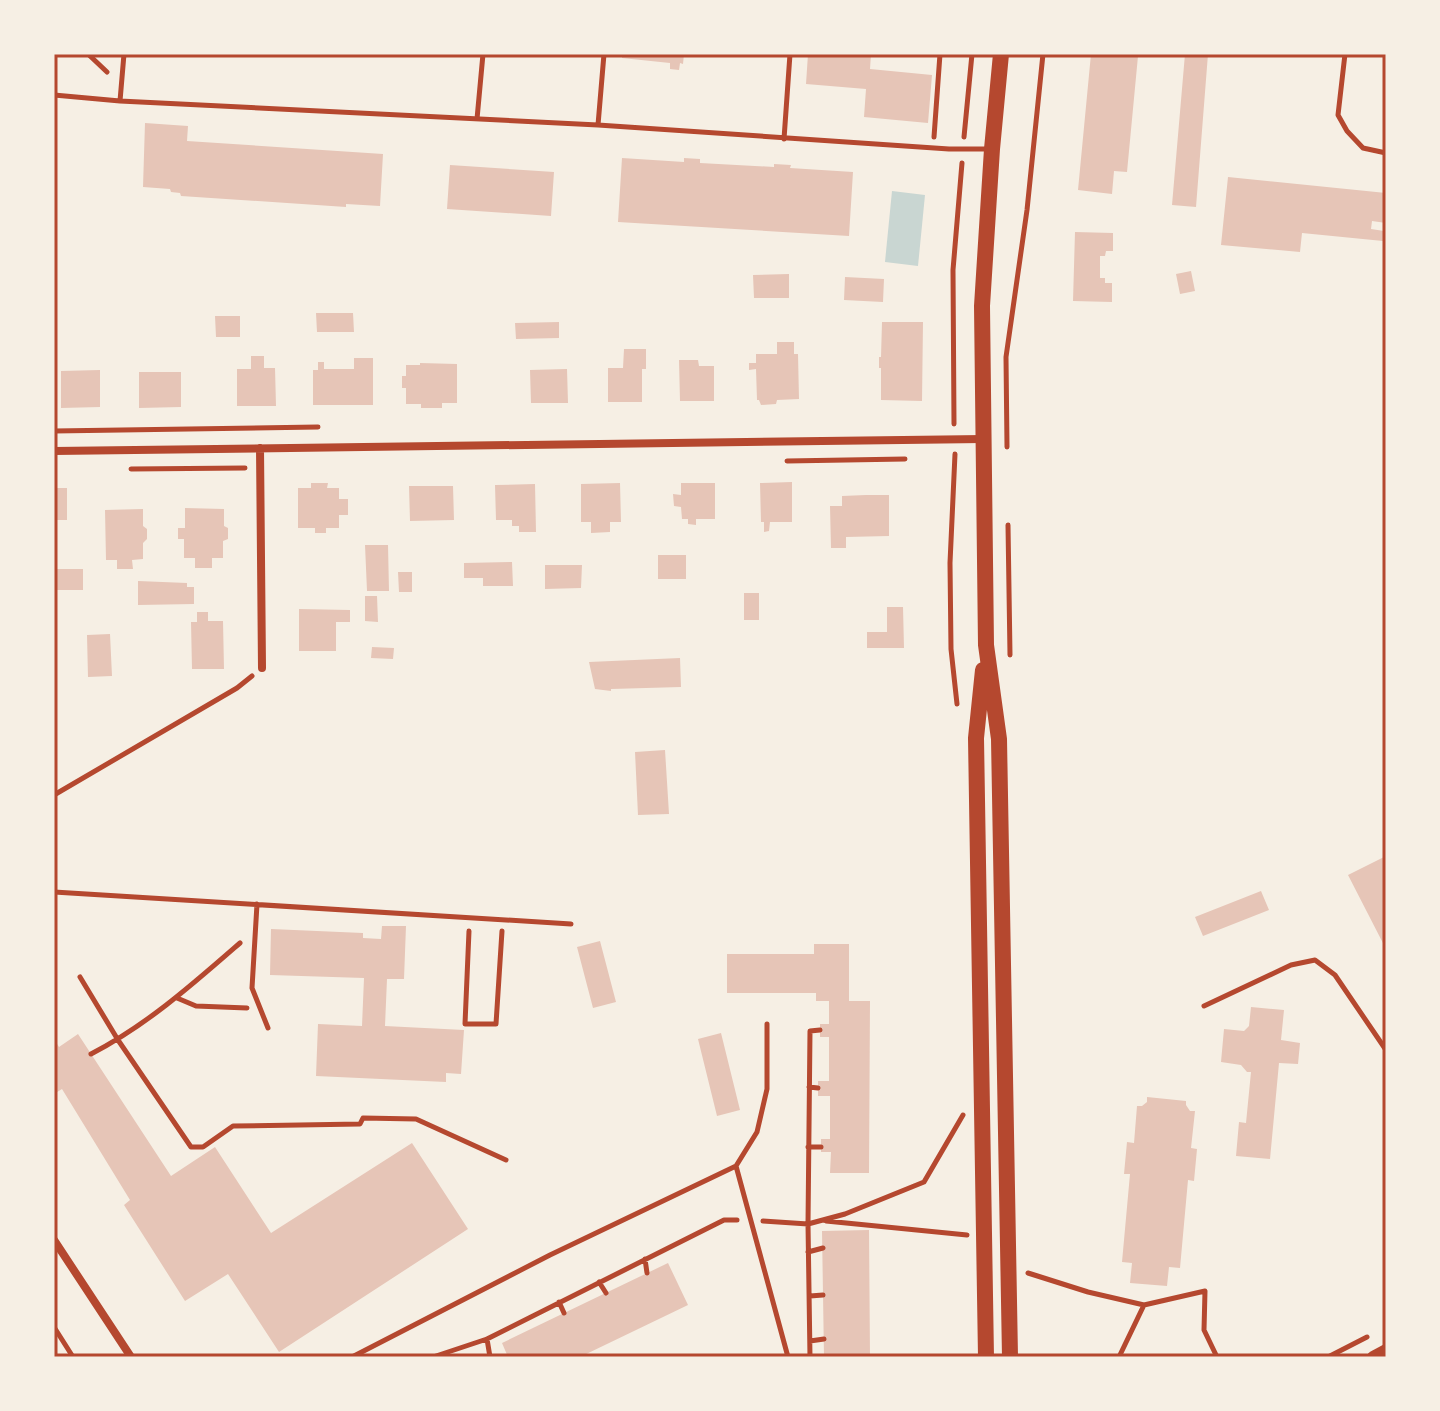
<svg xmlns="http://www.w3.org/2000/svg" width="1440" height="1411" font-family="Inter,sans-serif">
	<style>
		.water { fill: #c9d6d2 }
		.building { fill: #e6c5b7 }
		.lines { fill: none; stroke-linecap: round; stroke-linejoin: round }
		.path { stroke: #b5482f; stroke-width: 5 }
		.service { stroke: #b5482f; stroke-width: 5 }
		.minor { stroke: #b5482f; stroke-width: 8 }
		.tertiary { stroke: #b5482f; stroke-width: 12 }
		.primary { stroke: #b5482f; stroke-width: 16 }
		.neatline { fill: none; stroke: #b5482f; stroke-width: 3 }
	</style>
	<rect width="100%" height="100%" fill="#f6efe4"/>
	<path class="water" d="M892 191 925 195 918 266 885 262Z"/>
	<path class="building" d="M622 54H684L683 64 680 63 679 70 670 69V63L622 58Z
		M808 54H871L870 69 932 75 928 123 864 117 866 89 806 84Z
		M1091 54 1138 56 1127 172 1114 171 1112 194 1078 190Z
		M1185 54H1208L1196 207 1172 205Z
		M145 123 188 126 187 141 383 154 380 206 346 204V207L181 196 180 193 171 192 170 189 143 187Z
		M622 158 684 162V158L700 159V163L774 167V164L791 165 790 168 853 172 849 236 618 222Z
		M450 165 554 172 551 216 447 209Z
		M1228 177 1386 193V223L1372 221 1371 229 1384 231 1383 241 1302 233 1300 252 1221 245Z
		M1075 232 1113 233V251H1106L1105 256H1100V278H1105V283H1112V302L1073 301Z
		M1191 271 1195 291 1180 294 1176 274Z
		M789 274V298H754L753 275Z
		M845 277 884 279 883 302 844 300Z
		M316 313H353L354 332H317Z
		M215 316H240V337H216Z
		M559 322V338L516 339 515 323Z
		M882 322H923L922 401 881 400V368H879V357H881Z
		M777 342H794V354H798L799 399 777 400 776 404 761 405 759 400H757L756 369 749 370V363H756V354H777Z
		M624 349H646V369H642V402H608V368H623Z
		M251 356H264V368H275L276 406H237V369H251Z
		M354 358H373V405H313V370H318V362H324V369H354Z
		M679 360H698L699 366H714V401H680Z
		M420 363 457 364V403H442V408H421V404H406V388H402V376H406V365H420Z
		M567 369 568 403H531L530 370Z
		M100 370V407L61 408V371Z
		M139 372H181V407L139 408Z
		M792 482V522H770L769 531 764 532V522H761L760 483Z
		M311 483H328L327 488H339V499H348V515H339V528H326V533H315V528H298V488H311Z
		M620 483 621 522H610V532L591 533V522H581V484Z
		M681 483H715V519H696V525L688 524V519H682L681 507 674 506 673 494 681 495Z
		M535 484 536 532H519V526H512V520H496L495 485Z
		M409 486H453L454 520 410 521Z
		M54 488H67V520H54Z
		M866 495H889V536L846 537V548H831L830 506H842V496Z
		M185 508 224 509V526L228 528V539L223 541V558H212V568H195V558H184V539H178V528H185Z
		M143 509V526L147 529V539L143 543V559L132 560 133 569H117V560H106L105 510Z
		M365 545H388L389 591H367Z
		M658 555H686V579H658Z
		M512 562 513 586H483V578H464V563Z
		M545 565H582L581 588 545 589Z
		M54 569H83V590H54Z
		M398 572H412V592H399Z
		M138 581 187 583V587H194V604L138 605Z
		M744 593H759V620H744Z
		M365 596H377L378 622 365 621Z
		M887 607H903L904 648H867V632H887Z
		M299 609 350 610V622H336V651H299Z
		M197 612H208V621H223L224 669H192L191 622H197Z
		M110 634 112 676 88 677 87 635Z
		M372 647 394 648 393 659 371 658Z
		M680 658 681 687 611 689V691L595 689 589 662Z
		M665 750 669 814 638 815 635 752Z
		M1386 856V949L1348 875Z
		M1261 891 1269 910 1203 936 1195 917Z
		M382 926H406L404 979H387L385 1026 464 1030 461 1074 446 1073V1082L316 1076 318 1024 362 1026 364 978 270 975 271 929 363 933V938L381 939Z
		M600 941 616 1002 593 1008 577 947Z
		M814 944H849V1001H870L869 1173H830L831 1152H821V1139H830V1096H818V1081H829V1037H820V1024H829V1001H816V993H727V954H814Z
		M1251 1007 1284 1010 1281 1040 1300 1043 1298 1064 1279 1063 1270 1159 1236 1156 1239 1122 1246 1123 1251 1072H1247L1241 1065 1221 1062 1224 1029 1244 1031 1249 1026Z
		M721 1033 740 1110 717 1116 698 1039Z
		M78 1034 171 1176 215 1147 271 1233 412 1143 468 1229 279 1352 228 1274 185 1301 124 1205 130 1200 62 1089 54 1094V1039L59 1047Z
		M1147 1097 1186 1101V1105L1190 1111H1195L1191 1148 1197 1149 1194 1181 1188 1180 1180 1268 1169 1267 1167 1286 1130 1283 1132 1263 1122 1262 1130 1174H1124L1127 1142 1134 1143 1137 1106H1142L1147 1102Z
		M869 1230 870 1357H824L822 1231Z
		M668 1263 688 1305 580 1357H508L502 1343Z"/>
	<g class="lines">
		<path class="path" d="M88 54 107 72
			M934 137 940 54
			M964 137 972 54
			M954 424 953 270 962 163
			M54 431 318 427
			M1007 447 1006 357 1027 210 1043 54
			M955 454 950 563 951 649 957 704
			M787 461 905 459
			M131 469 245 468
			M1008 525 1010 655
			M54 795 237 688 252 676
			M469 931 465 1024H496L502 931
			M80 977 118 1040 191 1147H203L233 1126 360 1124 363 1118 416 1119 506 1160
			M177 998 196 1006 247 1008
			M91 1054C147 1025 193 984 240 943
			M809 1087 818 1088
			M808 1147H821
			M763 1221 808 1224 845 1214 924 1182 963 1115
			M826 1221 967 1235
			M808 1252 823 1248
			M645 1259 647 1273
			M1028 1273 1088 1292 1144 1305 1119 1357
			M599 1282 606 1293
			M810 1296 823 1295
			M559 1302 564 1313
			M1144 1305 1205 1291 1204 1330 1217 1357
			M54 1327 73 1357
			M487 1339 724 1220H737
			M810 1341 824 1339
			M433 1357 487 1339 490 1357
			M810 1357 808 1224 810 1031 820 1030
			M1328 1357 1367 1337"/>
		<path class="service" d="M1345 54 1338 115 1347 131 1363 148 1386 153
			M54 95 120 101 598 125 949 149H987
			M120 101 124 54
			M477 119 483 54
			M598 125 604 54
			M784 139 790 54
			M54 892 571 924
			M257 904 252 988 268 1028
			M1204 1006 1291 965 1315 960 1335 975 1386 1050
			M767 1024V1089L757 1132 736 1166 788 1357
			M352 1357 550 1255 736 1166"/>
		<path class="minor" d="M260 448 262 668
			M54 451 983 439
			M54 1240 131 1357"/>
		<path class="tertiary" d="M1373 1357 1386 1350"/>
		<path class="primary" d="M1001 54 992 149 982 306 986 645 999 739 1010 1357
			M983 670 976 738 986 1357"/>
	</g>
	<rect width="1440" height="1411" fill="none" stroke="#f6efe4" stroke-width="112"/>
	<rect x="56" y="56" width="1328" height="1299" class="neatline"/>
</svg>
